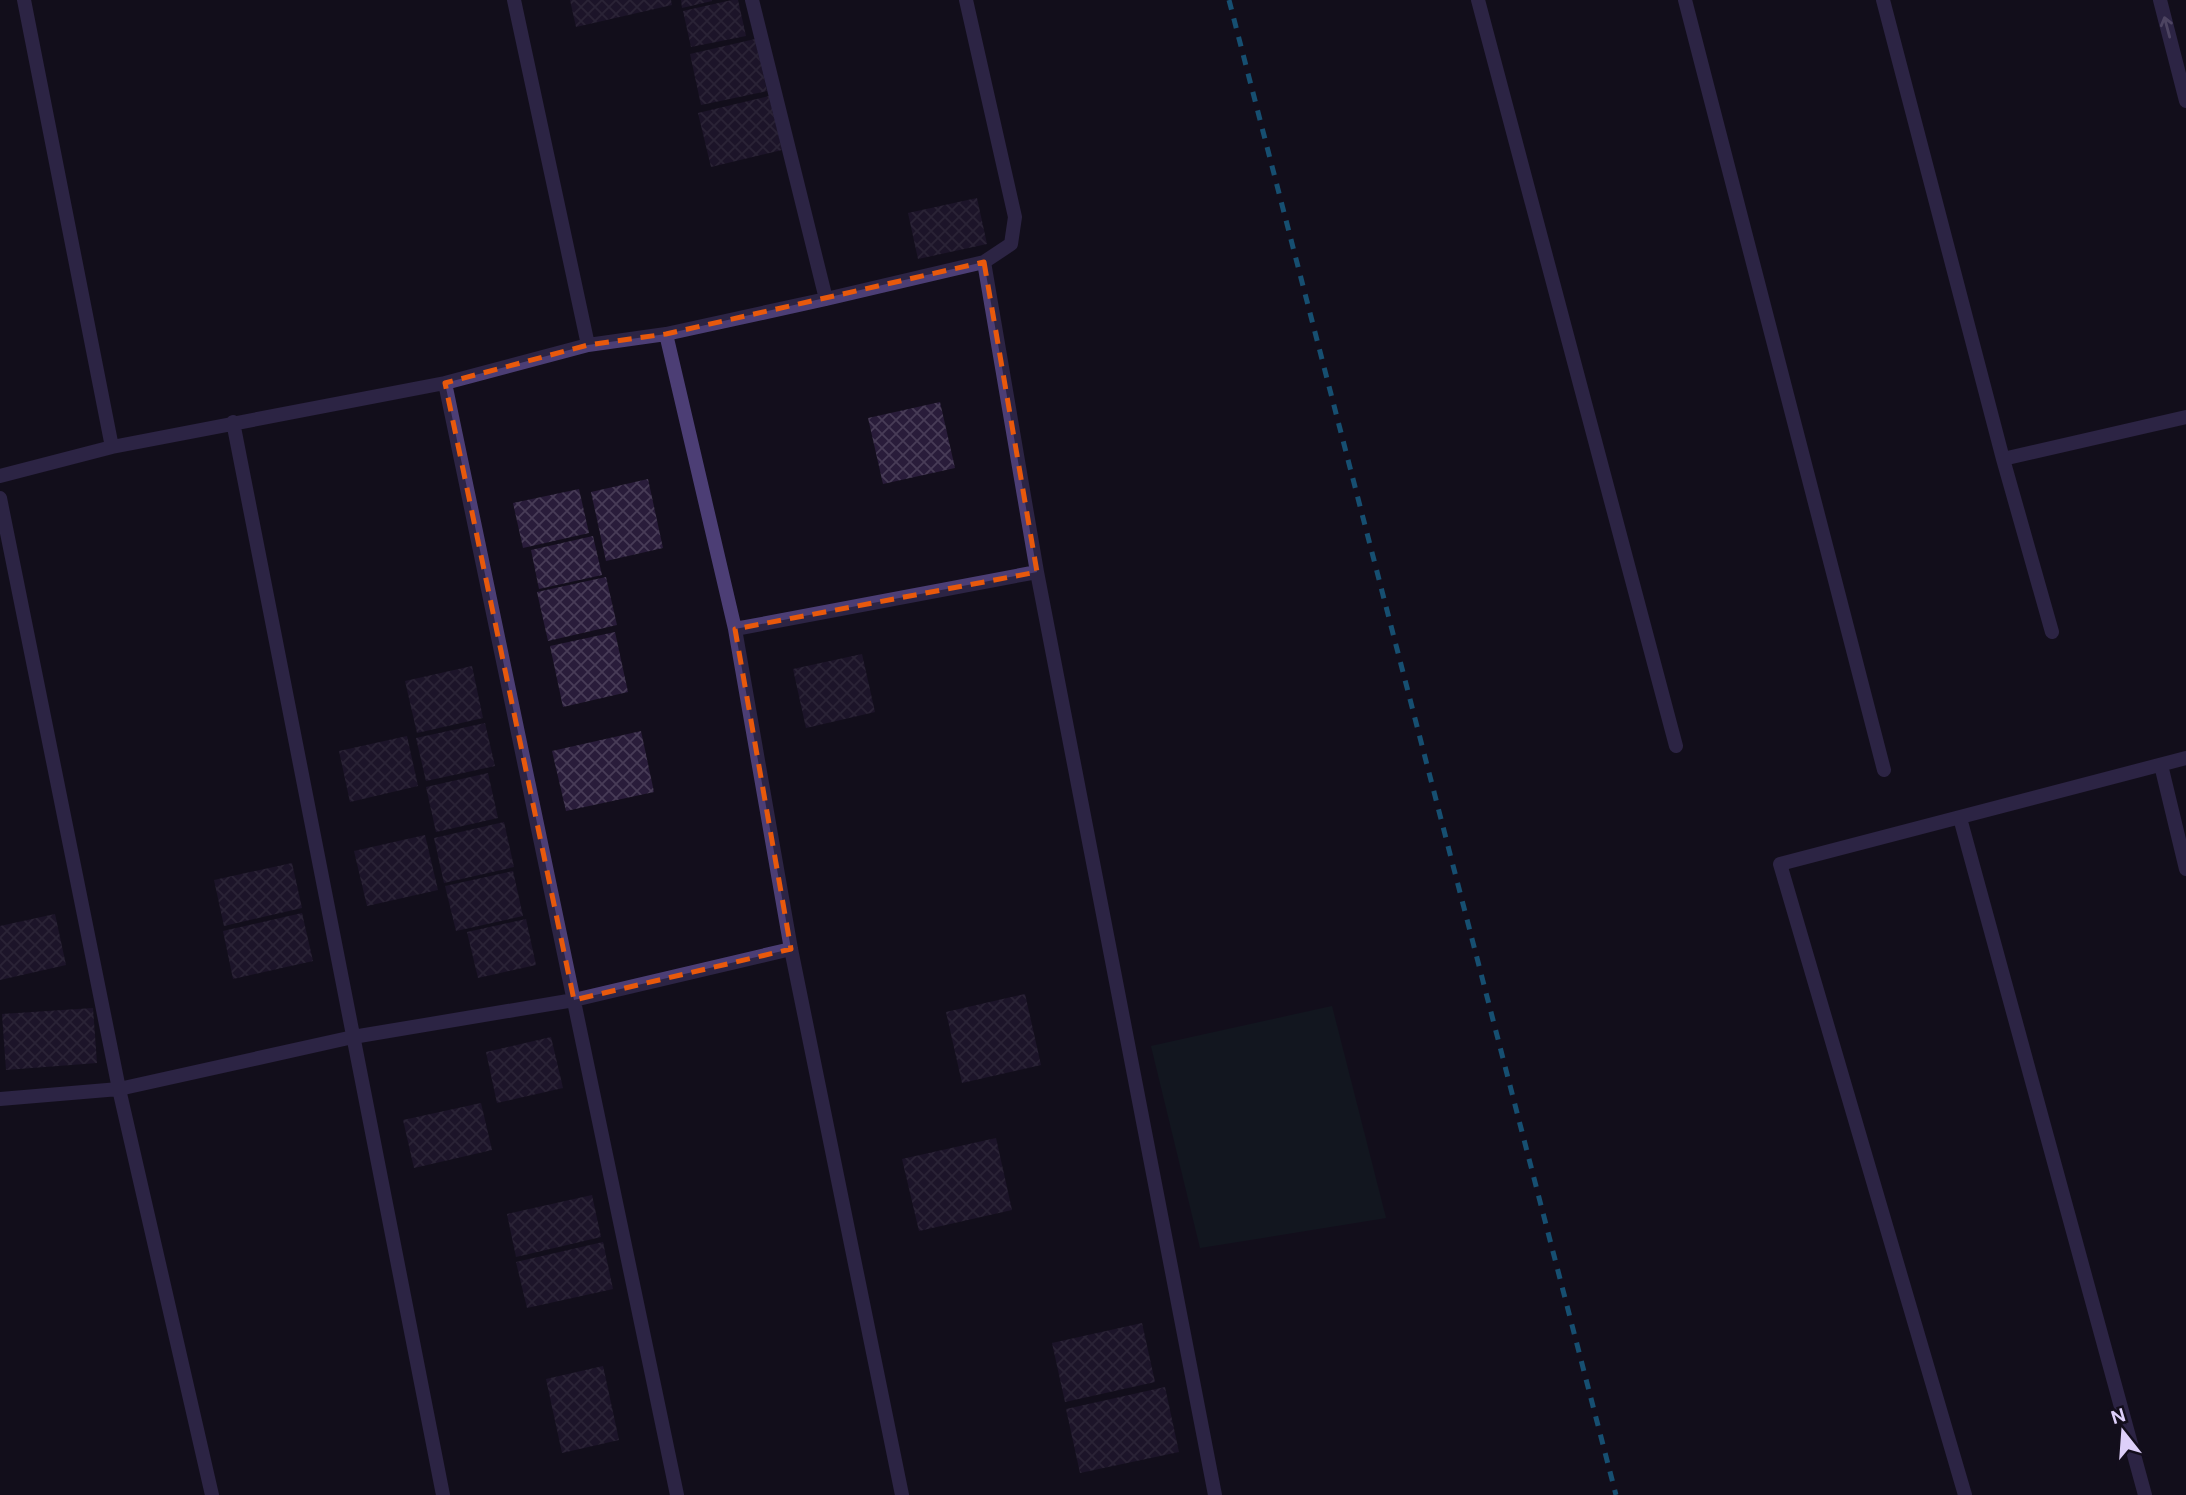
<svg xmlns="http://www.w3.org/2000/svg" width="2186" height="1495" font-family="'DM Sans',sans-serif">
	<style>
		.garden { fill: #122125 }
		.building { fill: url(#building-cross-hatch) }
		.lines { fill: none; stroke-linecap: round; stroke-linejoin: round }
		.minor { stroke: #4c3e75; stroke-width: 14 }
		.rail { stroke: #1b9dd9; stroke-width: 5; stroke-dasharray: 10 9; stroke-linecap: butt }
		.oneway { stroke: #9486b7 }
		.marked { fill: none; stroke: #e8590c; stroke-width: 5; stroke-dasharray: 14 9; stroke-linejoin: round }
	</style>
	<defs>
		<pattern id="building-cross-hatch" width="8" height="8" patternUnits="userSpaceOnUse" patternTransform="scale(1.75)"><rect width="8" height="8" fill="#291c3a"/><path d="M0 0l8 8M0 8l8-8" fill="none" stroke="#483c57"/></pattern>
	</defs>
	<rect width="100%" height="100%" fill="#130e1c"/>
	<path class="garden" d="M1332 1006 1386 1218 1200 1248 1151 1046Z"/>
	<path class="building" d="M570 0H671L672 5 576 27Z
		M681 0H712V1L682 8Z
		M732 0H738L746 36 691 47 683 11Z
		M755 39 767 91 701 105 690 54Z
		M769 96 782 150 711 167 698 113Z
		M977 198 987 244 918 259 908 213Z
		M940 402 955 468 883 484 868 418Z
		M648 479 663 548 606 561 591 492Z
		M579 489 589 533 523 548 513 503Z
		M593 536 602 575 539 589 531 550Z
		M606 577 617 625 548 641 537 592Z
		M615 632 628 692 563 707 550 646Z
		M862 654 875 712 806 728 793 669Z
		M472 666 483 718 417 733 405 681Z
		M485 723 495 766 426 781 416 738Z
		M641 731 654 792 566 811 552 751Z
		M407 736 418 786 350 802 339 751Z
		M488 773 498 818 436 832 426 787Z
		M504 822 514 867 444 883 434 838Z
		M425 835 438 890 367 906 354 851Z
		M292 863 302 908 224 926 214 880Z
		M513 871 523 916 456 931 445 886Z
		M302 913 313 961 233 979 223 931Z
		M55 914 66 965 0 980V926Z
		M526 919 536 965 478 978 467 932Z
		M1025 994 1041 1065 962 1083 946 1012Z
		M93 1008 97 1063 6 1070 2 1014Z
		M551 1037 563 1088 497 1103 486 1052Z
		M481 1103 492 1150 414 1168 403 1120Z
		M996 1138 1012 1210 919 1231 902 1159Z
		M592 1195 601 1237 516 1257 507 1214Z
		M603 1242 613 1289 527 1308 516 1262Z
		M1142 1323 1155 1382 1065 1402 1052 1343Z
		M603 1366 619 1440 562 1453 546 1379Z
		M1165 1387 1179 1452 1080 1473 1066 1409Z"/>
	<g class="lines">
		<path class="minor" d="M24 0 112 447
			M514 0 588 345
			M752 0 826 299
			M1478 0 1676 746
			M1685 0 1884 770
			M1883 0 2003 459 2052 632
			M2160 0 2186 101
			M984 262 1037 572 1215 1495
			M666 334 735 629 791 949 902 1495
			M445 383 677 1495
			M233 422 443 1495
			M2003 459 2186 417
			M0 476 112 447 445 383 588 345 666 334 826 299 984 262 1011 244 1015 217 966 0
			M0 498 119 1089 212 1495
			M735 629 1037 572
			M2161 765 2186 869
			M1960 818 2145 1495
			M0 1099 119 1089 353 1037 574 1000 791 949
			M1965 1495 1780 864 2186 758"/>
		<path class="rail" d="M1229 0 1616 1495"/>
	</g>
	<defs><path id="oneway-shaft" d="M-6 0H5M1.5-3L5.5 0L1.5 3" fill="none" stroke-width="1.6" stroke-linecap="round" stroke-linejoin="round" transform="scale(1.75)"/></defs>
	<use class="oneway" href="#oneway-shaft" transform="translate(2167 27) rotate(-105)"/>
	<path d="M0 0H2186V1495H0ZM984 262 1037 572 735 629 791 949 574 1000 445 383 588 345 666 334Z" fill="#130e1c" fill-opacity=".55" fill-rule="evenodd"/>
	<path class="marked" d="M984 262 1037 572 735 629 791 949 574 1000 445 383 588 345 666 334Z"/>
	<g transform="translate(2123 1432) rotate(343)" stroke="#130e1c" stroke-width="5" paint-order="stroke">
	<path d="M0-5L12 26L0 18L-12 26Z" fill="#ddcff9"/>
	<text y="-10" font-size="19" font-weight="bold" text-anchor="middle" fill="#ddcff9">N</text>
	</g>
</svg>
